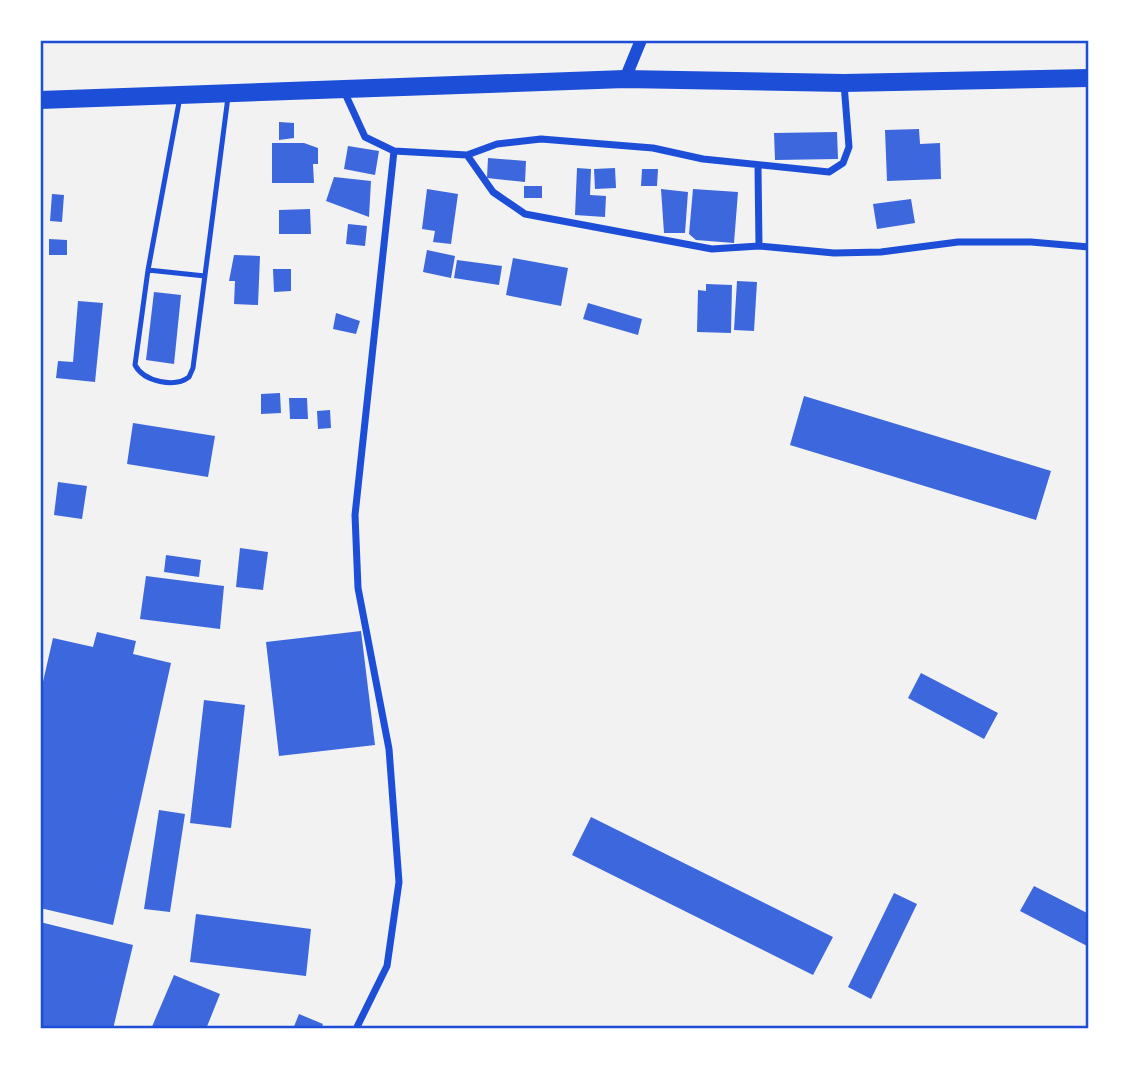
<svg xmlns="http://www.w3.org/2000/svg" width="1129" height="1069" font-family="'PT Sans Narrow',sans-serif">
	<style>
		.building { fill: #3d67dc }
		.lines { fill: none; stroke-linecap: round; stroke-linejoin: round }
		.service { stroke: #1d4ed8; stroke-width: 5 }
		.minor { stroke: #1d4ed8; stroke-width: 7 }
		.tertiary { stroke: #1d4ed8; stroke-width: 12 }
		.primary { stroke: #1d4ed8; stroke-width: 18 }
		.neatline { fill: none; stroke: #1d4ed8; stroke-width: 2.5 }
	</style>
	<rect width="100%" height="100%" fill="#f2f2f2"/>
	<path class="building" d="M279 122 294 123V138L279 140Z
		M919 129 920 144 940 143 941 179 887 181 885 130Z
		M837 132 838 159 775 160 774 133Z
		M272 143H304L318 148V164H313L314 183H272Z
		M348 146 379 151 375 175 344 169Z
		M488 158 526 161 525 182 487 178Z
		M577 168 591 169 590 195 606 196 605 217 575 215Z
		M615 168 616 188 595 189 594 169Z
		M642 169H658L657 186H641Z
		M334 177 371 181 369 217 326 201Z
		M524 186H542V198H524Z
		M427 189 458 194 451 244 433 242 435 231 422 229Z
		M661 189 688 192 685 233H664Z
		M693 189 738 192 734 243 696 240 689 234Z
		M52 194 64 195 62 222 50 221Z
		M911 199 915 223 877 229 873 204Z
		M310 209 311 234H279V210Z
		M348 224 367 226 365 246 346 244Z
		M49 239 67 240V255H49Z
		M427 250 455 256 451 278 423 272Z
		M234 255 260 256 258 305 234 304 235 281H229Z
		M513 258 568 268 561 306 506 295Z
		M457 260 502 266 499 285 454 278Z
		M273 269H291V291L274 292Z
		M737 281 757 282 754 331 734 330Z
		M706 284 732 285 731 333 697 332 698 290 706 291Z
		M154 292 181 295 174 364 146 360Z
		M78 301 103 303 95 382 56 378 58 361 73 362Z
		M588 303 642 319 638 335 583 319Z
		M336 313 360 321 356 334 333 329Z
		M280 393 281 413 261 414V394Z
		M804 396 1051 471 1036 520 790 445Z
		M289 398H307L308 419H290Z
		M330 410 331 428 318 429 317 411Z
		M133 423 215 436 208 477 127 464Z
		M58 482 87 486 82 519 54 515Z
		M240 548 268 552 263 590 236 587Z
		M166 555 201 560 199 577 164 572Z
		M146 576 224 586 220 629 140 619Z
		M361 631 375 745 279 756 266 642Z
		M97 632 136 641 133 654 171 663 113 925 40 908V695L53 638 93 647Z
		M921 673 998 713 984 739 908 698Z
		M204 700 245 705 231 828 190 823Z
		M159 810 185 814 170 912 144 909Z
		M591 817 833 937 813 975 572 855Z
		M1034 886 1089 914V947L1020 911Z
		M894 893 917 904 871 999 848 987Z
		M196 914 311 929 306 976 190 962Z
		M40 922 133 945 113 1029H40Z
		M174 975 220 994 206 1029H151Z
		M299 1014 323 1024 321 1029H293Z"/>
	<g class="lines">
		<path class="service" d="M180 97 148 270 135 365C144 382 175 388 189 377L193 368 228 97
			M148 270 205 276"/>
		<path class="minor" d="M343 89 365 137 394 151 467 155 497 144 541 139 653 148 703 159 829 172 843 163 849 147 844 84
			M467 155 493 192 525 214 712 249 759 246 834 253 881 252 958 242H1031L1089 247
			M758 167 759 246
			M356 1029 387 966 399 882 389 749 358 588 355 515 394 151"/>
		<path class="tertiary" d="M625 79 641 40"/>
		<path class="primary" d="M40 100 625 79 844 83 1089 78"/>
	</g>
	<rect width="1129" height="1069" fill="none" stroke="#ffffff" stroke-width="84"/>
	<rect x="42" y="42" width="1045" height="985" class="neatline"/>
</svg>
